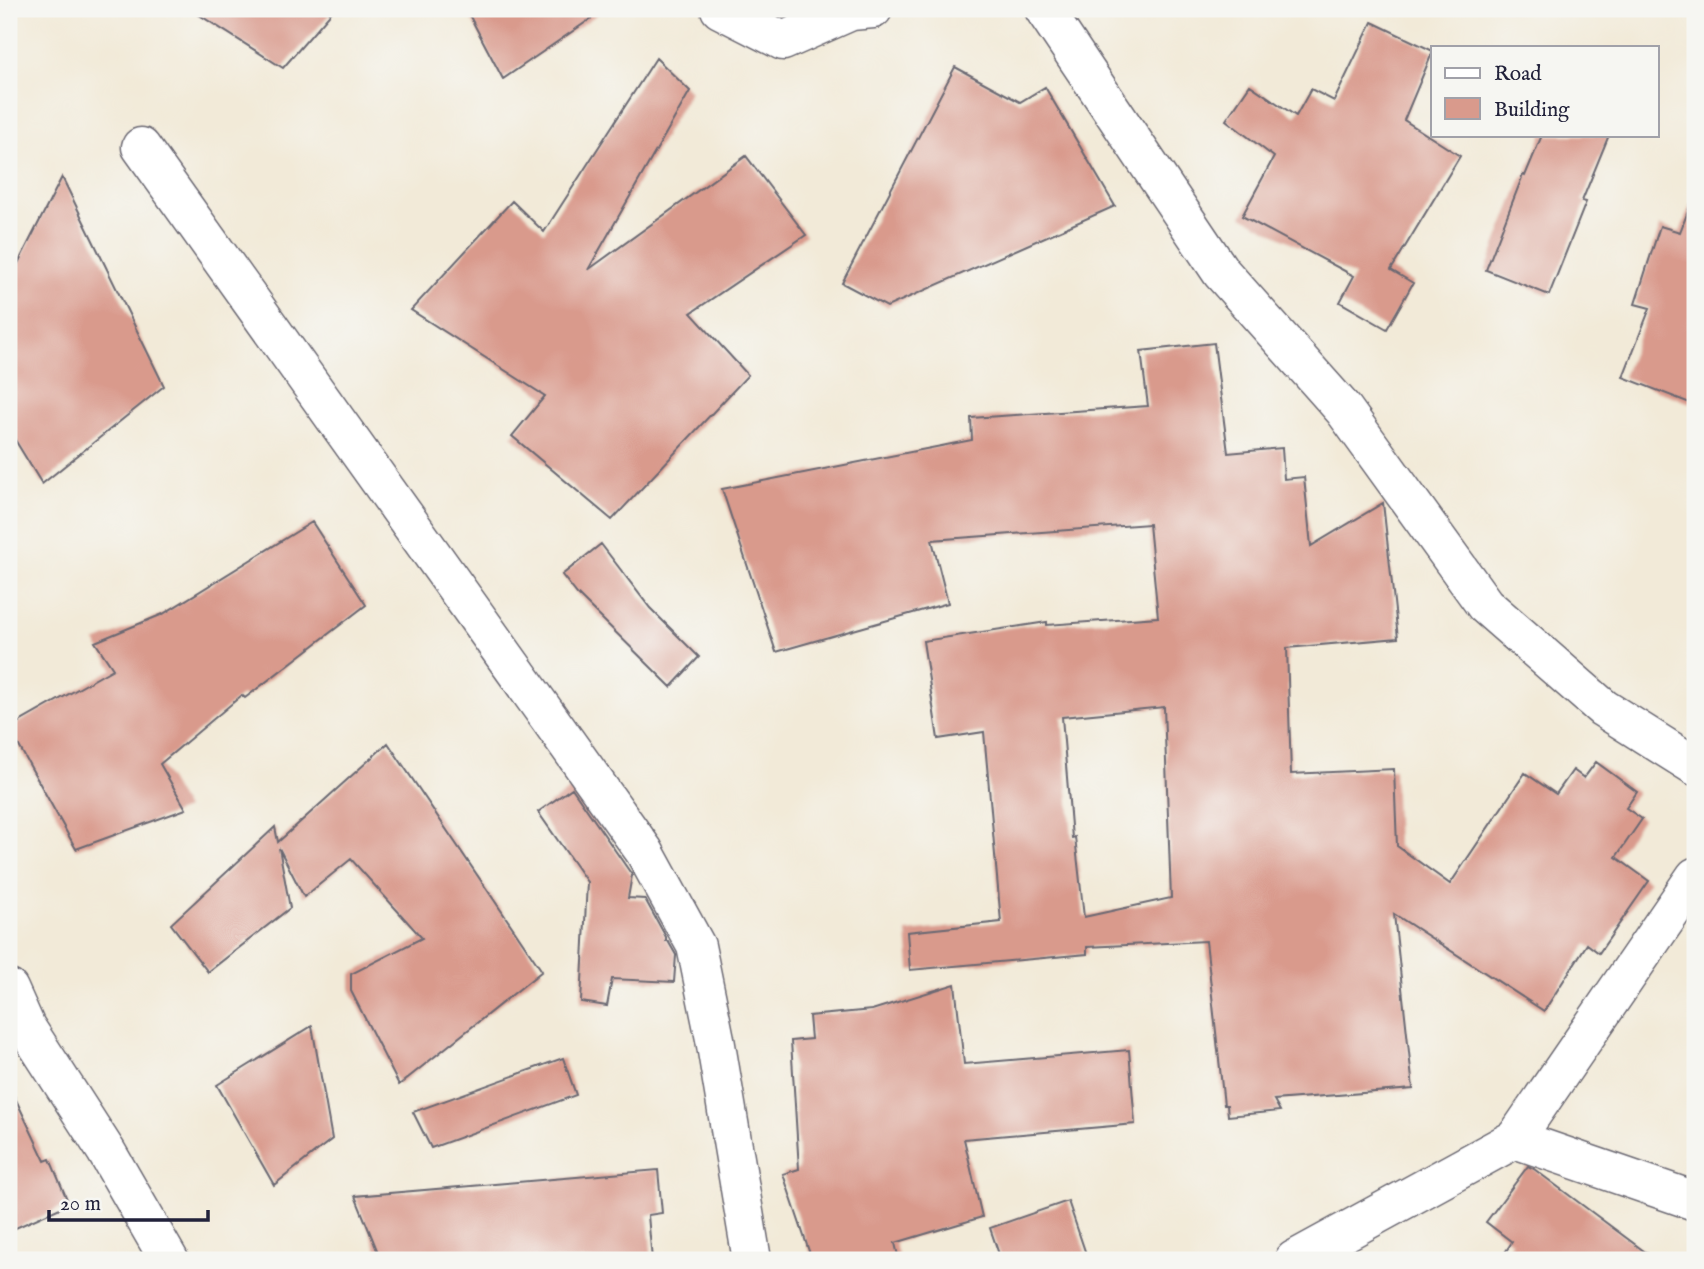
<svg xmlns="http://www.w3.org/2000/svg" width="1704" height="1269" font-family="'IM FELL English',serif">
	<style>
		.building { fill: #d99a8c; fill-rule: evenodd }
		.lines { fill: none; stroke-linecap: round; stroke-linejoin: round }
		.minor-casing { stroke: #6b6872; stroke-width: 41 }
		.minor { stroke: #fff; stroke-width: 38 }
	</style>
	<rect width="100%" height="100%" fill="#f6f6f2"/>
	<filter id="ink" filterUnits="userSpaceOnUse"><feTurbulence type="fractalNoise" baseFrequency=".0143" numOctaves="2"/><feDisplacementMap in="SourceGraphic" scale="14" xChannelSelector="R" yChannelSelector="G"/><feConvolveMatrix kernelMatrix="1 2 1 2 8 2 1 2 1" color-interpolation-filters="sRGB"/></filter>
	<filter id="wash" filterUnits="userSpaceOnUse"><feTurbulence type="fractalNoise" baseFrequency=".00686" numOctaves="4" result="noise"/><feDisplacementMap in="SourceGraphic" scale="28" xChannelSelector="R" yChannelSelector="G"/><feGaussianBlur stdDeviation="1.57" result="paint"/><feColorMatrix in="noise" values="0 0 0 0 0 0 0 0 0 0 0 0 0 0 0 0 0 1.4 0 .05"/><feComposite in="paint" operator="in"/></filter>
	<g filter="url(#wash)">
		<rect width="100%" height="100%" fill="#f2ead8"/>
		<g id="blocks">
			<path class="building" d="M190 9H334L283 68Z
				M466 9H605L503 79Z
				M1372 22 1433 51 1404 120 1460 156 1391 270 1413 283 1387 329 1340 302 1354 276 1242 216 1274 157 1226 120 1250 85 1296 116 1311 89 1334 101Z
				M656 58 690 91 588 270 746 156 806 235 691 313 748 375 612 520 512 436 545 396 411 310 512 201 544 232Z
				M955 67 1020 102 1045 87 1115 206 887 307 842 283Z
				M1542 135H1609L1582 201 1586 202 1549 295 1486 270 1523 175 1525 176Z
				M62 177 164 386 42 484 9 430V281Z
				M1692 201H1695V405L1623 377 1650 308 1635 304 1660 226 1680 232Z
				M1214 343 1228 453 1282 448 1284 479 1304 477 1311 546 1383 503 1398 638 1287 648 1291 774 1394 769 1397 846 1450 884 1525 773 1556 794 1573 770 1584 778 1596 762 1637 792 1626 808 1642 819 1616 857 1649 881 1599 953 1587 944 1544 1011 1394 914 1413 1089 1274 1100 1280 1111 1228 1116 1227 1105H1224L1206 941 1087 947V954L910 970 907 932 1001 922 984 732 938 739 923 641 1047 622V625L1158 617 1149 524 932 540 948 603 776 652 722 489 972 440 971 418 1148 406 1141 351ZM1164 707 1171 898 1084 917 1075 837 1072 838 1062 717Z
				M312 522 366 605 245 698 242 695 160 764 186 809 76 849 9 728 113 669 95 642 163 614Z
				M601 544 650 608 699 657 671 687 577 594 562 575Z
				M388 743 542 971 399 1085 351 991V974L422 938 351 859 304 897 279 848 290 908 208 972 171 924 275 827 278 842Z
				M572 788 632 875 628 898 645 899 666 937V941H668L676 955 674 982 612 979 607 1006 581 1002 587 882 538 812Z
				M955 984 964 1064 1129 1050 1135 1124 964 1139 982 1217 895 1243 899 1260H812L783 1174 799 1169 791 1041 811 1039 809 1016 872 1010Z
				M312 1026 332 1139 274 1185 217 1085Z
				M563 1058 576 1095 431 1148 413 1112Z
				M9 1085 45 1161 50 1159 69 1204 9 1231Z
				M1528 1166 1534 1169 1656 1260H1500L1512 1242 1486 1222Z
				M658 1170 662 1213 648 1215 652 1260H381L355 1196Z
				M1068 1201 1088 1260H1001L990 1228Z"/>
		</g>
	</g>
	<g filter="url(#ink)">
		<use href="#blocks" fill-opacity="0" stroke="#6b6872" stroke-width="2"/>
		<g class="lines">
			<defs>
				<path id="minor" d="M720 9 783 41 851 11 873 9
					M1044 9 1221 272 1344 410 1485 605 1603 708 1695 766
					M141 147 644 851 696 946 715 1039 752 1260
					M9 989 26 1027 106 1151 169 1260
					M1515 1139 1695 877
					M1294 1260 1515 1139 1695 1201"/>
			</defs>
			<use href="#minor" class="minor-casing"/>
			<use href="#minor" class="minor"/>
		</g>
	</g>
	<rect width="1704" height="1269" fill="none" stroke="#f6f6f2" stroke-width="35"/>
	<rect x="1431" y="46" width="228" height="91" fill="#f6f6f2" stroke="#a1a1a9" stroke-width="2"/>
	<rect x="1445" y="68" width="35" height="10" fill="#ffffff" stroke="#a1a1a9" stroke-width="2"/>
	<text x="1494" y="80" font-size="21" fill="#22223b">Road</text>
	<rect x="1445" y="98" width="35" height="21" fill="#d99a8c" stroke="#a1a1a9" stroke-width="2"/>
	<text x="1494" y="116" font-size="21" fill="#22223b">Building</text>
	<path d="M49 1210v10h159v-10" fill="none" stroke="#22223b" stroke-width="3.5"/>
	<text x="60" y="1210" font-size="21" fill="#22223b" stroke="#f6f6f2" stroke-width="5" paint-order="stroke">20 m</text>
</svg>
